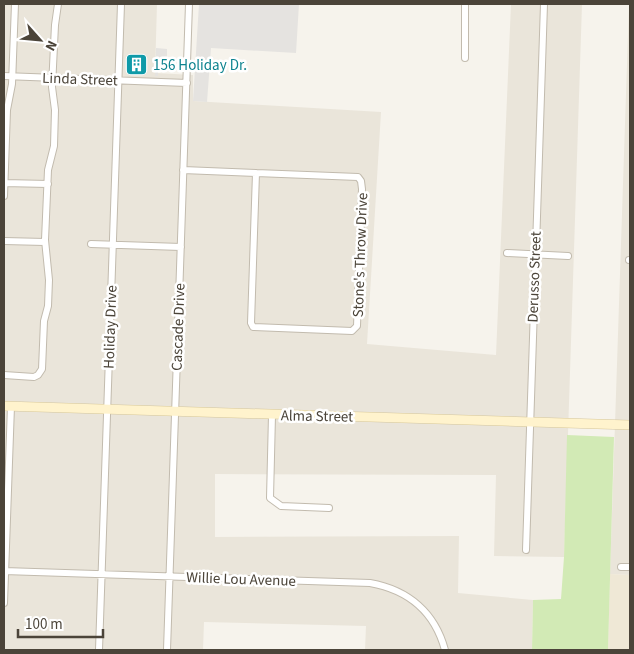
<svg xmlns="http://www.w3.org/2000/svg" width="634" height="654" font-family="'Source Sans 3',sans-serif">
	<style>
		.residential { fill: #eae5da }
		.education { fill: #efe8d6 }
		.green { fill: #d2eab5 }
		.parking { fill: #e5e3e0 }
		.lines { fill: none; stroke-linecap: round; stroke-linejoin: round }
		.street-casing { stroke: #c2bbae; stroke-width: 8 }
		.secondary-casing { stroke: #d6c79b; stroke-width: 10 }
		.street { stroke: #fff; stroke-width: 6 }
		.secondary { stroke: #fff3cd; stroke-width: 9 }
		.labels { text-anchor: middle; stroke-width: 5; stroke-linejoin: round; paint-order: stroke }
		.culture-label { font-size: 15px; fill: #0d838f; stroke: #fff; text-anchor: start }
		.street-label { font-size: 15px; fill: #4b4439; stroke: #fff }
	</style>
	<rect width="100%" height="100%" fill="#f6f3ec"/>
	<path class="residential" d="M4 4H157L155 73 193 75V101L381 112 367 344 496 355 511 4H582L564 557 494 556 496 475 215 474V537L459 536 458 593 533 600 532 650H365L366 626 204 622 203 650H4Z
		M629 4H630V575L610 574Z"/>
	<path class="education" d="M610 574 630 575V650H608Z"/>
	<path class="green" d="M567 435 614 437 608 650H532L533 600 561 599 564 557Z"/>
	<path class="parking" d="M199 4H299L296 53 211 48 207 102 193 101Z
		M156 48 167 49V63H158V76H155Z"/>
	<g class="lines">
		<defs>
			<path id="street" d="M465 58V4
				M4 76 187 83
				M183 170 256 173
				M256 173 358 177 361 181 362 189 357 326 352 331 253 327 251 323Z
				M4 183 48 184
				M4 196 7 110 12 84 15 4
				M4 241 45 242
				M91 244 181 247
				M507 253 568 256
				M629 260H630
				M4 375 34 377 38 375 42 369 44 321 48 306 49 280 45 240 48 170 54 146 55 110 52 87 55 25 58 4
				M272 415 270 498 281 506 329 508
				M526 550 544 4
				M621 567H630
				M4 571 370 583C409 590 435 613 445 650
				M4 603 11 406
				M99 650 121 4
				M167 650 189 4"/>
			<path id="secondary" d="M4 406 630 425"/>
		</defs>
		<use href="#street" class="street-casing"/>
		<use href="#secondary" class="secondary-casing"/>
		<use href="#street" class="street"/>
		<use href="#secondary" class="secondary"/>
	</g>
	<defs>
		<symbol id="building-square" viewBox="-11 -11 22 22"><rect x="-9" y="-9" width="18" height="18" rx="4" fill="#0f9aa8" stroke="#fff"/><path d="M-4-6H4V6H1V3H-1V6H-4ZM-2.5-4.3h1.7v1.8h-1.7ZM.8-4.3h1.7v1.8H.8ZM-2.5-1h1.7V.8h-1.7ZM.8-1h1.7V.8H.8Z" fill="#fff"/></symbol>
	</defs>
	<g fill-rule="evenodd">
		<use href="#building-square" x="124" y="52" width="25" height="25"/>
	</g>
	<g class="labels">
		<g class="culture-label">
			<text x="153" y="70">156 Holiday Dr.</text>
		</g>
		<g class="street-label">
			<text transform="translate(80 79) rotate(2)" y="5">Linda Street</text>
			<text transform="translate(360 255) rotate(-88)" y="5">Stone's Throw Drive</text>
			<text transform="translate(534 277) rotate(-88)" y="5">Derusso Street</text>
			<text transform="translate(110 327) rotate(-88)" y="5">Holiday Drive</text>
			<text transform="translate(178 327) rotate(-88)" y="5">Cascade Drive</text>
			<text transform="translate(317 416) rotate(1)" y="5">Alma Street</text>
			<text transform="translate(241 579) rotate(2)" y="5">Willie Lou Avenue</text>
		</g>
	</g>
	<rect width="634" height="654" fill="none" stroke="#4b4439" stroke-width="10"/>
	<g transform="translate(40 40) rotate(117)" stroke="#ffffff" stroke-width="4" paint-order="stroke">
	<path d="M0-4L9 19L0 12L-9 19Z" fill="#4b4439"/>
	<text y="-8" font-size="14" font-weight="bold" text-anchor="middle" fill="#4b4439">N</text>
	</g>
	<path d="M18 629v8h85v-8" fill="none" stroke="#4b4439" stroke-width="2.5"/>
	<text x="25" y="629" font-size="15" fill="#4b4439" stroke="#ffffff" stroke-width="4" paint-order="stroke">100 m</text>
</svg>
